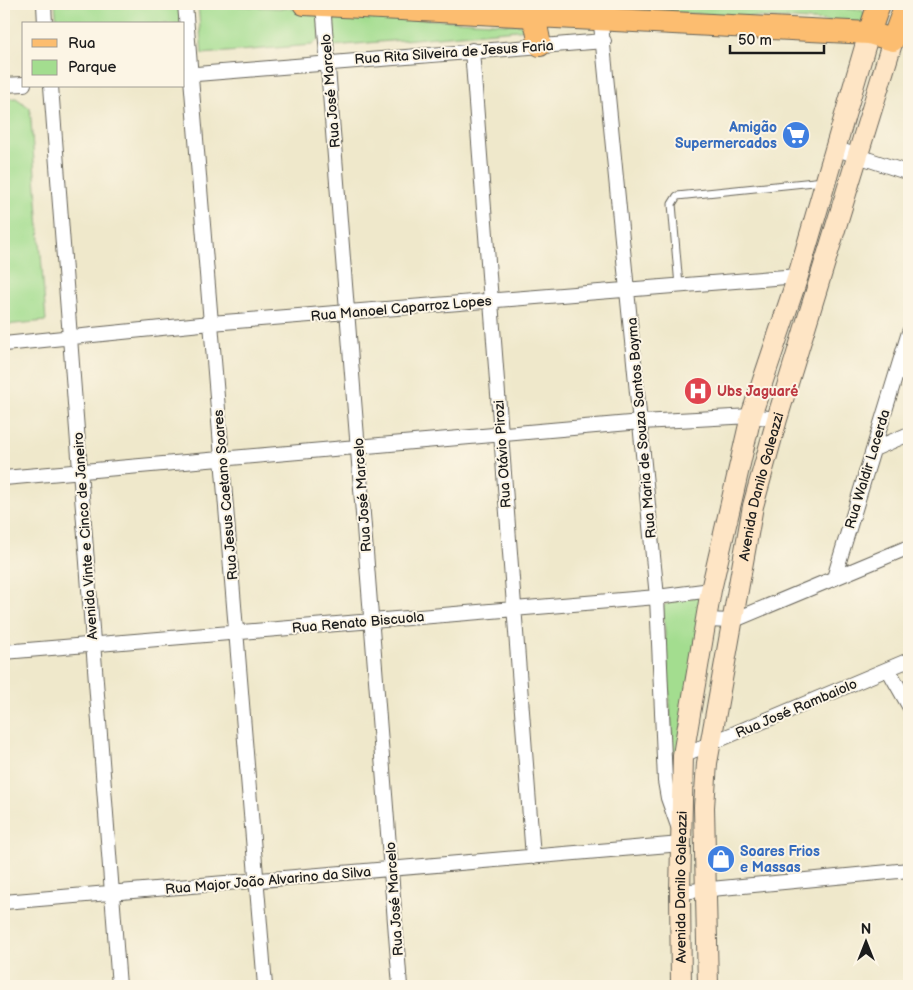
<svg xmlns="http://www.w3.org/2000/svg" width="913" height="990" font-family="'Balsamiq Sans',sans-serif">
	<style>
		.green { fill: #a3dd8f; stroke: #607c56 }
		.lines { fill: none; stroke-linecap: round; stroke-linejoin: round }
		.service-casing { stroke: #666359; stroke-width: 9 }
		.minor-casing { stroke: #666359; stroke-width: 16 }
		.secondary-casing { stroke: #666359; stroke-width: 22 }
		.primary-casing { stroke: #666359; stroke-width: 24 }
		.service { stroke: #fff; stroke-width: 7 }
		.minor { stroke: #fff; stroke-width: 14 }
		.secondary { stroke: #fee5c5; stroke-width: 20 }
		.primary { stroke: #fcbd6f; stroke-width: 22 }
		.labels { text-anchor: middle; stroke-width: 4; stroke-linejoin: round; paint-order: stroke }
		.street-label { font-size: 14px; fill: #1c1c1c; stroke: #fcf5e5 }
		.shop-label { font-size: 14px; font-weight: bold; fill: #366cbe; stroke: #fcf5e5; text-anchor: end }
		.health-label { font-size: 14px; font-weight: bold; fill: #be3a42; stroke: #fcf5e5; text-anchor: start }
	</style>
	<rect width="100%" height="100%" fill="#fcf5e5"/>
	<filter id="ink" filterUnits="userSpaceOnUse"><feTurbulence type="fractalNoise" baseFrequency=".02" numOctaves="2"/><feDisplacementMap in="SourceGraphic" scale="10" xChannelSelector="R" yChannelSelector="G"/><feConvolveMatrix kernelMatrix="1 2 1 2 8 2 1 2 1" color-interpolation-filters="sRGB"/></filter>
	<filter id="wash" filterUnits="userSpaceOnUse"><feTurbulence type="fractalNoise" baseFrequency=".0096" numOctaves="4" result="noise"/><feDisplacementMap in="SourceGraphic" scale="20" xChannelSelector="R" yChannelSelector="G"/><feGaussianBlur stdDeviation="1.12" result="paint"/><feColorMatrix in="noise" values="0 0 0 0 0 0 0 0 0 0 0 0 0 0 0 0 0 1.4 0 .05"/><feComposite in="paint" operator="in"/></filter>
	<g filter="url(#wash)">
		<rect width="100%" height="100%" fill="#efe8cb"/>
		<path class="green" d="M55 4H180L181 24H57Z
			M198 4 316 10 320 24 319 39 312 45 202 54Z
			M478 4H591L588 10Z
			M609 4H756L861 10 866 14 865 23 610 9Z
			M333 14 527 25 529 29 333 46Z
			M16 98 30 108 46 321 4 325V99Z
			M698 596 702 603 678 753 673 750 663 606 672 601Z"/>
	</g>
	<g filter="url(#ink)">
		<g class="lines">
			<defs>
				<path id="service" d="M679 286 672 204 677 196 824 181"/>
				<path id="minor" d="M44 4 45 24
					M185 4 265 986
					M323 4 400 986
					M599 4 657 597 665 781 668 798 678 826
					M472 50 533 857
					M184 75 604 41
					M4 85 24 84
					M51 86 119 986
					M834 148 909 173
					M4 344 211 323 798 276
					M874 449 909 434
					M4 478 641 422 751 416 777 419
					M834 578 909 332
					M706 620 732 621 909 547
					M4 652 657 597 711 590
					M888 669 909 706
					M683 755 909 660
					M680 892 909 870
					M4 902 681 844"/>
				<g id="secondary">
					<path id="s1" d="M681 986 680 892 683 755 711 590 751 416 798 276 869 33"/>
					<path id="s2" d="M708 986 704 807 707 763 753 506 777 419 893 40"/>
				</g>
				<path id="primary" d="M304 4 869 33 893 40 906 4
					M530 16 536 25 540 45
					M869 33 879 4"/>
			</defs>
			<use href="#service" class="service-casing"/>
			<use href="#minor" class="minor-casing"/>
			<use href="#secondary" class="secondary-casing"/>
			<use href="#primary" class="primary-casing"/>
			<use href="#service" class="service"/>
			<use href="#minor" class="minor"/>
			<use href="#secondary" class="secondary"/>
			<use href="#primary" class="primary"/>
		</g>
	</g>
	<defs>
		<symbol id="supermarket-disc" viewBox="-11 -11 22 22"><circle r="9.5" fill="#3f7fe0" stroke="#fcf5e5"/><path d="M-6-5.5h2.5l.6 2H6L4.5 2H-2.5L-4.4-4H-6ZM-1.5 3.2a1.3 1.3 0 1 0 .1 0ZM3 3.2a1.3 1.3 0 1 0 .1 0Z" fill="#fff"/></symbol>
		<symbol id="hospital-disc" viewBox="-11 -11 22 22"><circle r="9.5" fill="#e0444e" stroke="#fcf5e5"/><path d="M-5-5h3v3.5h4V-5h3V5h-3V1.5h-4V5h-3Z" fill="#fff"/></symbol>
		<symbol id="shop-disc" viewBox="-11 -11 22 22"><circle r="9.5" fill="#3f7fe0" stroke="#fcf5e5"/><path d="M-5-2.5h2.3a2.7 3.5 0 0 1 5.4 0H5L5.5 6h-11ZM-1.5-2.5h3a1.5 2.3 0 0 0-3 0Z" fill="#fff"/></symbol>
	</defs>
	<g fill-rule="evenodd">
		<use href="#supermarket-disc" x="780" y="119" width="32" height="32"/>
		<use href="#hospital-disc" x="682" y="375" width="32" height="32"/>
		<use href="#shop-disc" x="705" y="843" width="32" height="32"/>
	</g>
	<g class="labels">
		<g class="street-label">
			<text transform="translate(454 52) rotate(-4)" y="5">Rua Rita Silveira de Jesus Faria</text>
			<text transform="translate(330 91) rotate(-95)" y="5">Rua José Marcelo</text>
			<text transform="translate(401 308) rotate(-5)" y="5">Rua Manoel Caparroz Lopes</text>
			<text transform="translate(641 428) rotate(-95)" y="5">Rua Maria de Souza Santos Bayma</text>
			<text transform="translate(502 454) rotate(-94)" y="5">Rua Otávio Pirozi</text>
			<text transform="translate(867 469) rotate(-73)" y="5">Rua Waldir Lacerda</text>
			<text dy="5" stroke="none"><textPath href="#s2" startOffset="505">Avenida Danilo Galeazzi</textPath></text>
			<text transform="translate(225 495) rotate(-95)" y="5">Rua Jesus Caetano Soares</text>
			<text transform="translate(362 495) rotate(-94)" y="5">Rua José Marcelo</text>
			<text transform="translate(85 536) rotate(-94)" y="5">Avenida Vinte e Cinco de Janeiro</text>
			<text transform="translate(358 622) rotate(-5)" y="5">Rua Renato Biscuola</text>
			<text transform="translate(796 708) rotate(-23)" y="5">Rua José Rambaiolo</text>
			<text transform="translate(268 880) rotate(-5)" y="5">Rua Major João Alvarino da Silva</text>
			<text dy="5" stroke="none"><textPath href="#s1" startOffset="99">Avenida Danilo Galeazzi</textPath></text>
			<text transform="translate(394 899) rotate(-94)" y="5">Rua José Marcelo</text>
		</g>
		<g class="shop-label">
			<text x="777" y="132">Amigão<tspan x="777" dy="16">Supermercados</tspan></text>
			<text x="740" y="856" text-anchor="start">Soares Frios<tspan x="740" dy="16">e Massas</tspan></text>
		</g>
		<g class="health-label">
			<text x="717" y="396">Ubs Jaguaré</text>
		</g>
	</g>
	<rect width="913" height="990" fill="none" stroke="#fcf5e5" stroke-width="20"/>
	<rect x="22" y="22" width="162" height="65" fill="#fcf5e5" stroke="#a29e95"/>
	<rect x="32" y="39" width="25" height="8" fill="#fcbd6f" stroke="#a29e95"/>
	<text x="68" y="48" font-size="15" fill="#1c1c1c">Rua</text>
	<rect x="32" y="60" width="25" height="15" fill="#a3dd8f" stroke="#a29e95"/>
	<text x="68" y="72" font-size="15" fill="#1c1c1c">Parque</text>
	<g transform="translate(866 942)" stroke="#fcf5e5" stroke-width="4" paint-order="stroke">
	<path d="M0-4L9 19L0 12L-9 19Z" fill="#1c1c1c"/>
	<text y="-8" font-size="14" font-weight="bold" text-anchor="middle" fill="#1c1c1c">N</text>
	</g>
	<path d="M730 45v8h94v-8" fill="none" stroke="#1c1c1c" stroke-width="2.5"/>
	<text x="738" y="45" font-size="15" fill="#1c1c1c" stroke="#fcf5e5" stroke-width="4" paint-order="stroke">50 m</text>
</svg>
